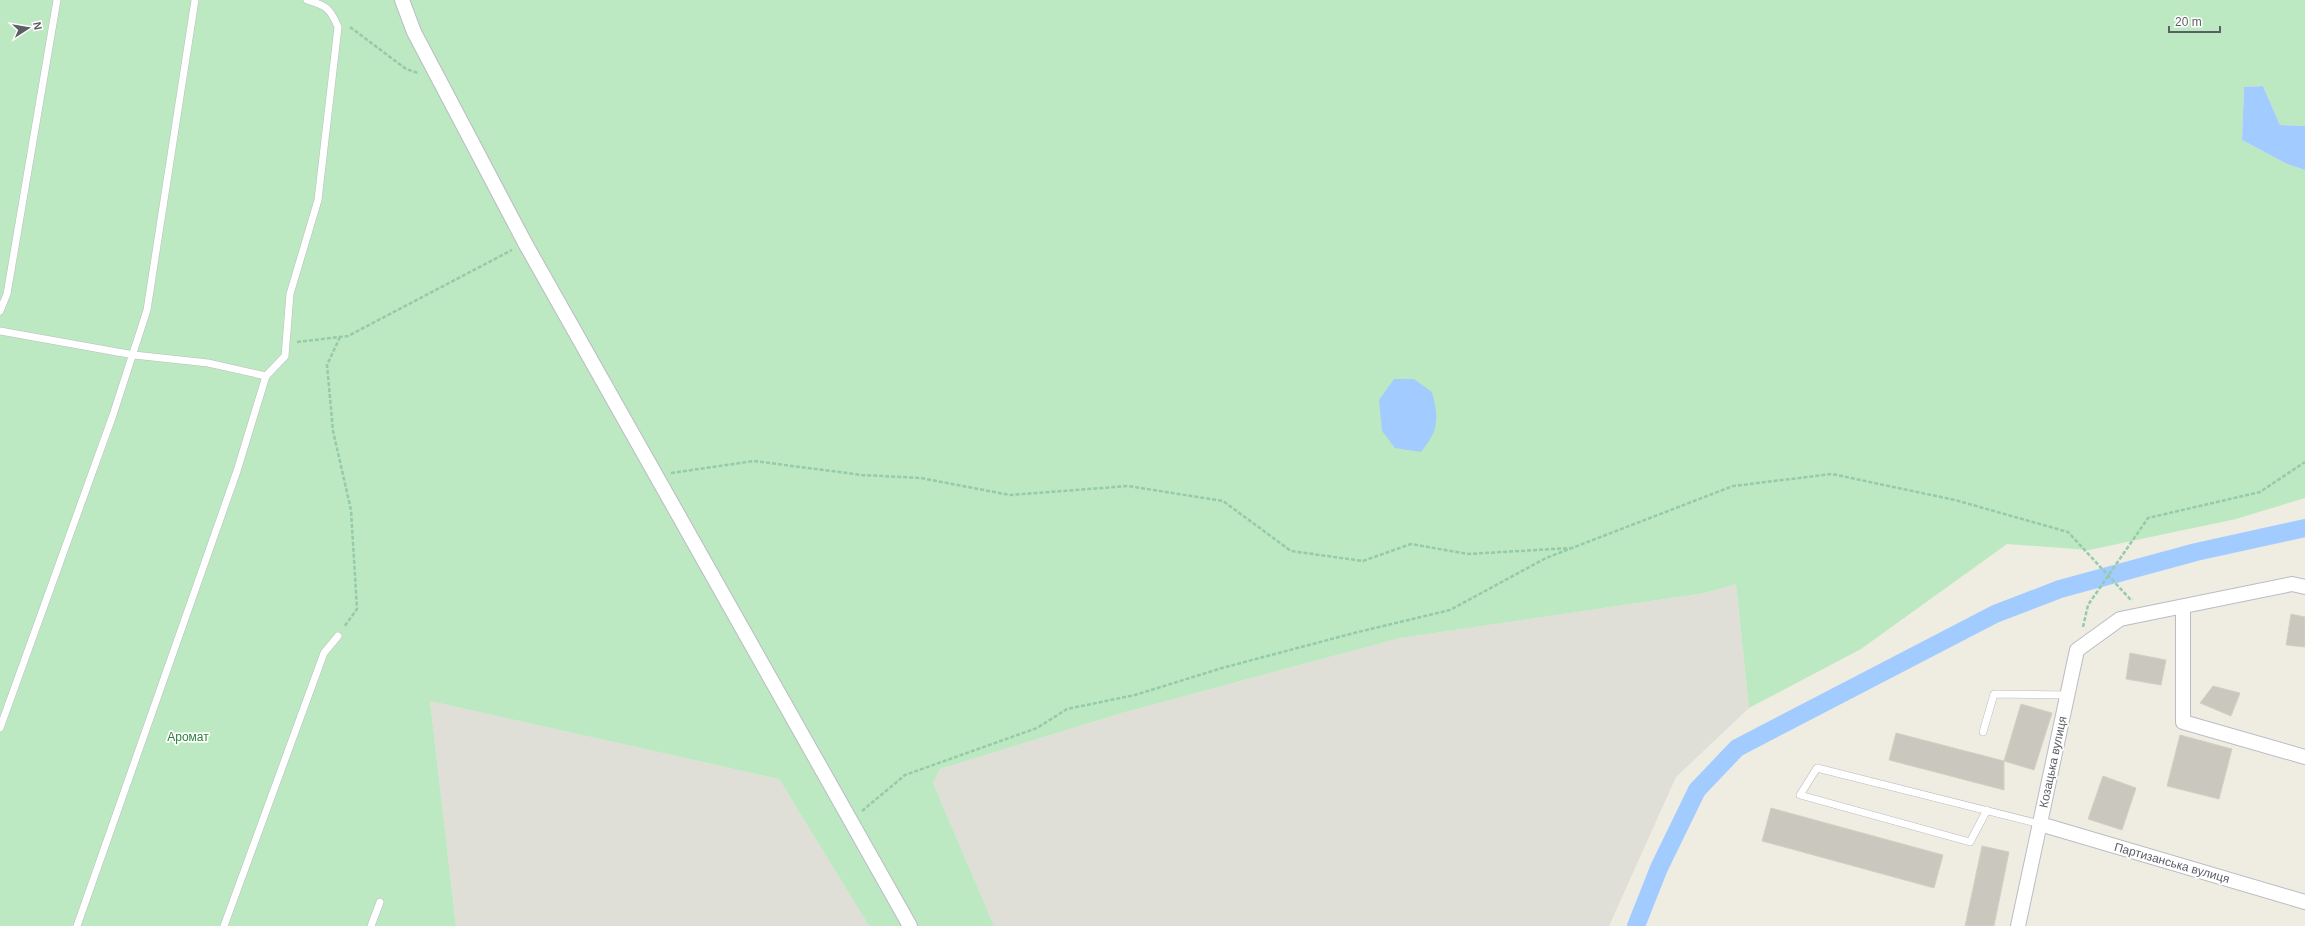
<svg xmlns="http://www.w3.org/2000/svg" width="2305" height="926" font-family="Arial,sans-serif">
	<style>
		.industrial { fill: #dfdfd7 }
		.green { fill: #bce9c1 }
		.water { fill: #a2ccff }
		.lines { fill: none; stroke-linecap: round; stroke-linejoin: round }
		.canal { stroke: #a2ccff; stroke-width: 18 }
		.building { fill: #cac7bf; stroke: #d4d0c0 }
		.service-casing { stroke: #babcc3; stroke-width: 8 }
		.minor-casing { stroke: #babcc3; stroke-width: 16 }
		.path { stroke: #95caaa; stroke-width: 2.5; stroke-dasharray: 4 2; stroke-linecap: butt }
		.service { stroke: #fff; stroke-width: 7 }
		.minor { stroke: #fff; stroke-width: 14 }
		.labels { text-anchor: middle; stroke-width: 3.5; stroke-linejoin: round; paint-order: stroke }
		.park-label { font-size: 12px; fill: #2c823a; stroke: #fff }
		.street-label { font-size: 12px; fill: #5b5e65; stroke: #fff }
	</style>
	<rect width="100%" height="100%" fill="#efede2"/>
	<path class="industrial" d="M1736 584 1749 708 1676 777 1609 926H994L933 783 940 769 1122 713 1400 638 1705 593Z
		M430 701 779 779 869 926H456Z"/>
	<path class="green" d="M0 0H2305V126L2280 125 2263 86 2244 87 2242 140 2287 164 2305 170V498L2236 519 2089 550 2007 544 1861 649 1749 708 1736 584 1705 593 1400 638 1122 713 940 769 933 783 994 926H869L779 779 430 701 456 926H0Z"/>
	<path class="water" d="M2263 86 2280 125 2305 126V170L2287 164 2242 140 2244 87Z
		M1394 379H1414L1432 392C1439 419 1439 430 1421 452L1395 448 1382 431 1379 400Z"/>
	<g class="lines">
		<path class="canal" d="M1636 926 1659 868 1697 790 1737 748 1995 614 2060 589 2196 552 2305 528"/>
	</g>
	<path class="building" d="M2291 614 2305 617V647L2286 645Z
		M2130 653 2166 660 2161 685 2126 679Z
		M2213 686 2240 693 2231 716 2200 703Z
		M2021 704 2052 713 2034 770 2004 761Z
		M1896 733 2004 761V790L1889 760Z
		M2180 735 2232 749 2219 799 2167 786Z
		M2103 776 2136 788 2122 830 2088 819Z
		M1771 808 1943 855 1934 888 1762 841Z
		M1982 846 2009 852 1994 926H1965Z"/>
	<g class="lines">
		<defs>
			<path id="service" d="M0 311 7 294 57 0
				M0 331 134 355 208 363 266 376 285 356 290 294 318 200 338 27C330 8 327 6 307 0
				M0 728 113 415 147 310 195 0
				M1983 732 1994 694 2067 695
				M1987 810 1970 842 1800 795 1817 768 2040 824
				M77 926 237 471 266 376
				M224 926 324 653 338 636
				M371 926 380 902"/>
			<path id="minor" d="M402 0 414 32 525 243 910 926
				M2183 607V722L2305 757
				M2040 824 2305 902
				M2018 926 2077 650 2120 619 2292 584 2305 587"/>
		</defs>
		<use href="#service" class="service-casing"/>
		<use href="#minor" class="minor-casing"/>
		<path class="path" d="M350 27 406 69 418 73
			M340 337 327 365 333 431 351 510 357 609 344 627
			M297 342 348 336 512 250
			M671 473 754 461 862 475 921 478 1010 495 1128 486 1223 501 1291 551 1363 561 1411 544 1468 554 1570 548
			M2083 627 2088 605 2148 518 2260 492 2305 462
			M862 811 905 775 1037 728 1067 709 1135 695 1222 668 1354 633 1450 610 1546 558 1733 486 1832 474 1955 500 2068 532 2130 599H2133"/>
		<use href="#service" class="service"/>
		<use href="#minor" class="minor"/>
	</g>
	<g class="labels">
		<g class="park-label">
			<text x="188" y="741">Аромат</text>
		</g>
		<g class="street-label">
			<text transform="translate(2053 762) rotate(-78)" y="4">Козацька вулиця</text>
			<text transform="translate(2172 863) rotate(16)" y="4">Партизанська вулиця</text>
		</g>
	</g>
	<g transform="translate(28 28) rotate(78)" stroke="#ffffff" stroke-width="3" paint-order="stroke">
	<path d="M0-3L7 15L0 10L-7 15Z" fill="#5b5e65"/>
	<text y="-6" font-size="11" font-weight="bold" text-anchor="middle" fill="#5b5e65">N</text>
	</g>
	<path d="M2169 26v6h51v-6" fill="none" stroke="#5b5e65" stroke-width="2"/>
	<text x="2175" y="26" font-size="12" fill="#5b5e65" stroke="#ffffff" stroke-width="3" paint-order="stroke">20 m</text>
</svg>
